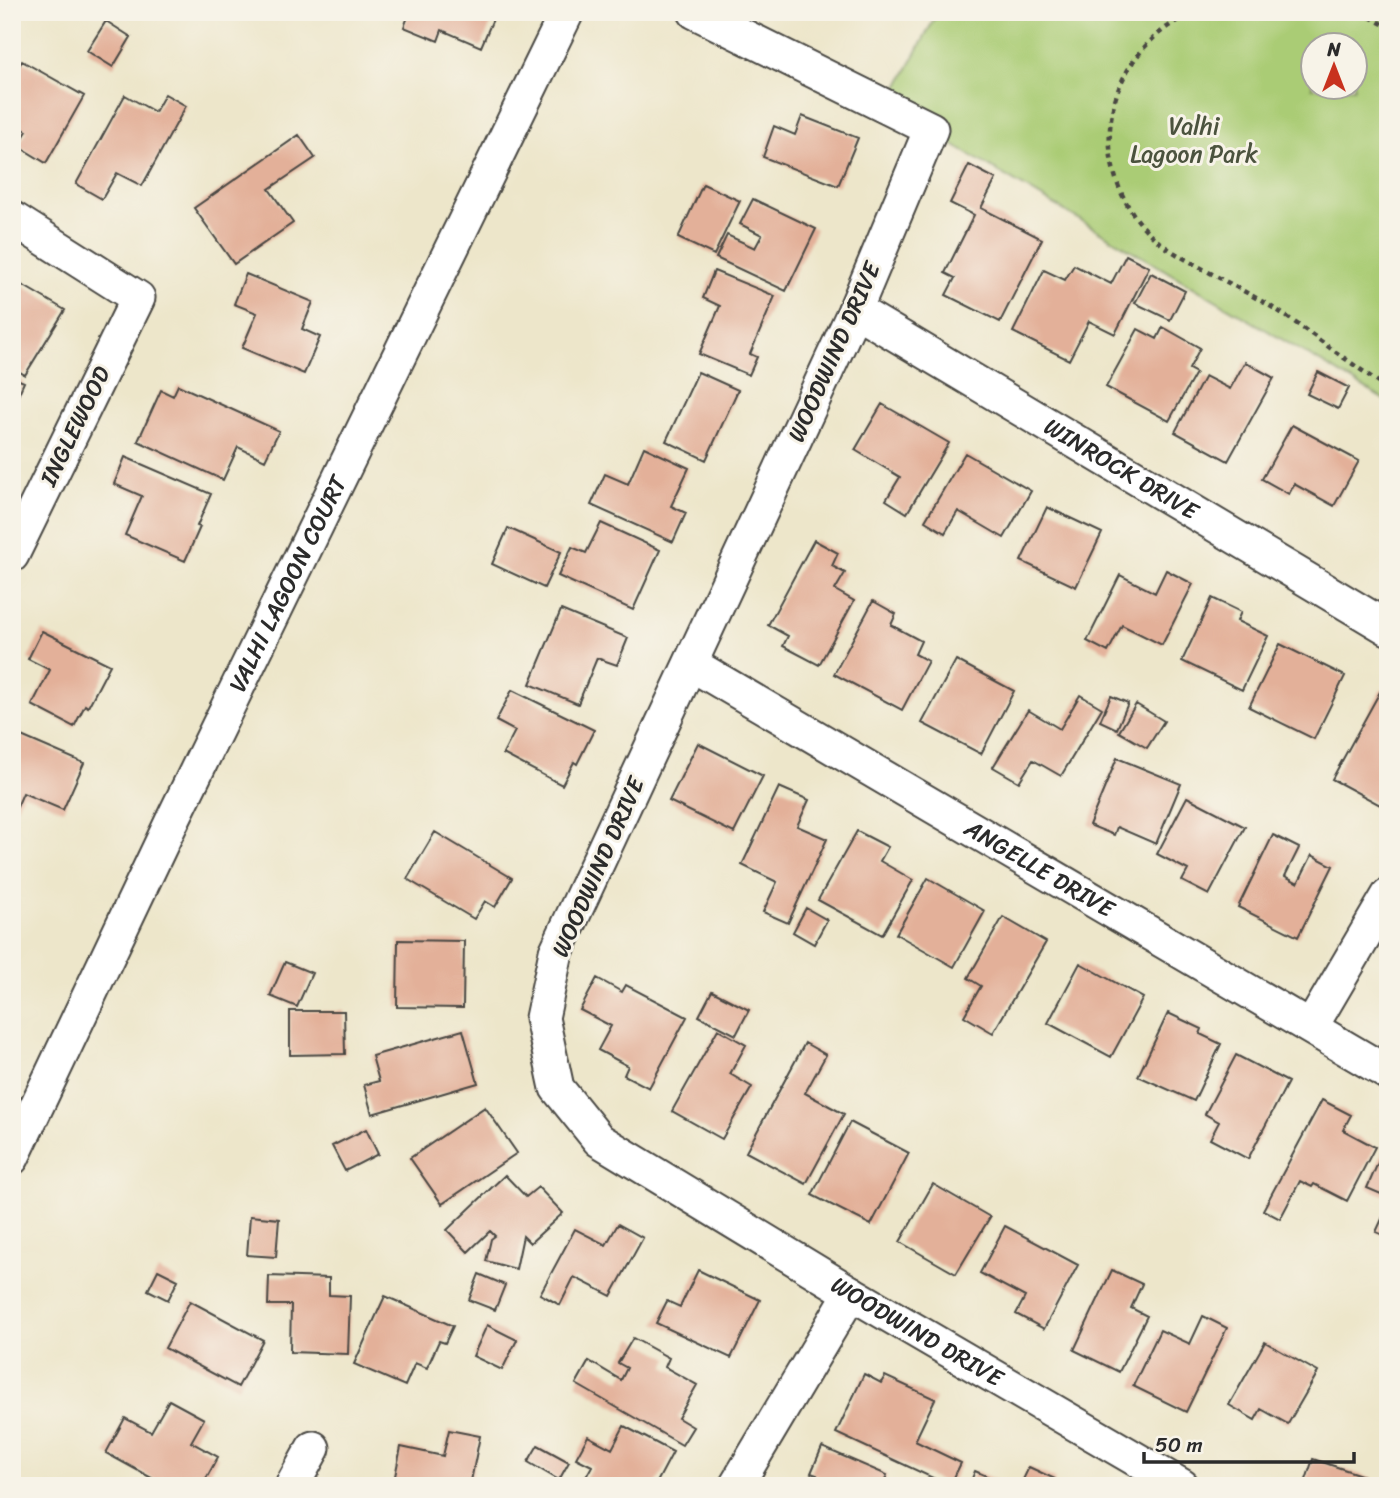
<svg xmlns="http://www.w3.org/2000/svg" width="1400" height="1498" font-family="Sriracha,sans-serif">
	<style>
		.green { fill: #aacc75; stroke: #6a7c50; stroke-width: 2; fill-rule: evenodd }
		.building { fill: #e3b099 }
		.lines { fill: none; stroke-linecap: round; stroke-linejoin: round }
		.street-casing { stroke: #484743; stroke-width: 37 }
		.path { stroke: #484743; stroke-width: 4.5; stroke-dasharray: 5 5; stroke-linecap: butt }
		.street { stroke: #fff; stroke-width: 33 }
		.labels { text-anchor: middle; stroke-width: 6; stroke-linejoin: round; paint-order: stroke }
		.park-label { font-size: 24px; fill: #4b533e; stroke: #f7f3e8 }
		.street-label { font-size: 24px; fill: #2b2b2b; stroke: #f7f3e8 }
	</style>
	<rect width="100%" height="100%" fill="#f7f3e8"/>
	<filter id="ink" filterUnits="userSpaceOnUse"><feTurbulence type="fractalNoise" baseFrequency=".0143" numOctaves="2"/><feDisplacementMap in="SourceGraphic" scale="14" xChannelSelector="R" yChannelSelector="G"/><feConvolveMatrix kernelMatrix="1 2 1 2 8 2 1 2 1" color-interpolation-filters="sRGB"/></filter>
	<filter id="wash" filterUnits="userSpaceOnUse"><feTurbulence type="fractalNoise" baseFrequency=".00686" numOctaves="4" result="noise"/><feDisplacementMap in="SourceGraphic" scale="28" xChannelSelector="R" yChannelSelector="G"/><feGaussianBlur stdDeviation="1.57" result="paint"/><feColorMatrix in="noise" values="0 0 0 0 0 0 0 0 0 0 0 0 0 0 0 0 0 1.4 0 .05"/><feComposite in="paint" operator="in"/></filter>
	<g filter="url(#wash)">
		<rect width="100%" height="100%" fill="#ede6ca"/>
		<path class="green" d="M938 12H1388V402L948 142 946 122 897 89ZM1312 46H1354V88H1312Z"/>
		<g id="blocks">
			<path class="building" d="M410 12H496L481 47 442 30 438 41 404 27Z
				M106 21 131 37 113 67 87 51Z
				M22 61 84 96 46 163 18 146 27 131 12 122V77Z
				M165 94 186 106 142 186 117 173 102 199 76 184 125 95 155 112Z
				M802 116 858 138 838 186 763 157 774 126 795 135Z
				M299 135 315 158 269 189 293 223 234 264 194 208Z
				M969 165 996 179 981 208 1042 239 1000 322 946 295 955 278 945 273 974 215 950 203Z
				M703 184 740 201 714 255 678 238Z
				M753 199 816 229 786 291 716 258 727 235 755 248 762 235 740 224Z
				M1126 255 1149 267 1115 334 1089 321 1069 360 1013 332 1044 270 1065 280 1074 265 1111 284Z
				M714 271 775 296 750 354 757 357 749 375 699 354 720 306 703 298Z
				M1151 273 1185 291 1170 320 1135 303Z
				M246 274 313 302 302 329 320 337 304 374 242 348 257 313 234 304Z
				M12 279 65 310 25 375 12 367Z
				M1163 327 1200 348 1189 369 1196 373 1169 421 1106 387 1138 329 1157 339Z
				M1245 362 1274 378 1228 461 1175 432 1205 376 1230 389Z
				M698 372 738 390 706 460 666 441Z
				M1318 372 1349 388 1338 409 1307 394Z
				M12 377 24 382 12 409Z
				M178 385 279 431 265 460 238 447 223 480 138 441 161 390 173 396Z
				M882 404 949 443 907 513 886 500 900 477 855 450Z
				M1292 425 1359 461 1334 506 1294 484 1289 494 1262 479Z
				M644 447 689 468 671 506 686 513 673 542 591 505 605 474 628 484Z
				M965 453 1031 491 1004 538 958 511 945 533 925 521Z
				M125 457 211 494 197 526 200 527 185 561 125 535 142 496 114 484Z
				M1047 507 1102 533 1076 587 1021 561Z
				M601 523 660 550 633 610 558 576 572 547 586 553Z
				M508 528 561 552 544 588 492 564Z
				M814 540 838 553 832 566 845 573 835 590 854 601 819 665 783 646 788 636 768 625Z
				M1166 570 1193 584 1162 645 1122 625 1108 652 1087 641 1120 575 1155 593Z
				M1212 598 1241 612 1237 621 1268 636 1242 690 1182 661Z
				M873 601 896 614 891 625 921 641 915 654 928 661 902 710 834 674Z
				M561 610 628 638 617 665 597 658 578 704 530 684Z
				M42 631 110 665 88 707 85 705 74 727 32 705 50 670 28 659Z
				M1280 644 1345 676 1314 739 1249 707Z
				M956 660 1014 691 981 754 922 723Z
				M512 690 594 730 577 764 574 762 562 785 503 754 515 731 496 721Z
				M1381 690 1388 693V791L1380 805 1332 779Z
				M1080 695 1102 708 1061 776 1033 760 1019 782 993 767 1028 710 1060 729Z
				M1111 696 1128 703 1117 729 1100 721Z
				M1136 704 1164 721 1147 748 1119 732Z
				M12 732 84 763 63 810 23 793 17 807 12 805Z
				M698 743 763 776 734 833 669 801Z
				M1117 758 1181 784 1156 844 1117 827 1114 835 1089 825Z
				M779 787 809 800 797 826 827 839 788 923 763 912 777 882 742 865Z
				M1187 797 1245 827 1209 895 1182 881 1188 870 1157 854Z
				M857 831 888 847 880 861 913 880 882 935 818 900Z
				M435 832 512 878 495 907 485 901 474 919 407 879Z
				M1273 835 1299 848 1285 876 1298 883 1312 855 1333 866 1298 937 1238 907Z
				M928 878 985 911 954 967 896 934Z
				M806 908 827 920 814 944 793 932Z
				M1003 917 1046 942 993 1033 964 1016 981 986 968 978Z
				M398 940 464 941 463 1008 397 1007Z
				M285 962 312 973 297 1007 270 996Z
				M1080 963 1143 998 1111 1057 1048 1023Z
				M597 978 622 992 626 985 687 1017 649 1088 624 1075 628 1066 598 1050 611 1026 580 1010Z
				M712 991 749 1010 736 1035 699 1016Z
				M290 1011H344L345 1054 290 1055Z
				M1168 1013 1202 1029 1200 1034 1221 1044 1194 1101 1138 1076Z
				M718 1029 746 1045 730 1074 752 1087 722 1139 672 1111Z
				M463 1030 478 1083 372 1114 364 1085 379 1081 372 1056Z
				M805 1043 826 1055 805 1093 844 1114 806 1184 746 1152Z
				M1236 1055 1288 1082 1248 1159 1210 1139 1219 1122 1205 1114Z
				M1322 1100 1351 1115 1343 1130 1375 1147 1347 1201 1314 1184 1312 1187 1300 1181 1280 1219 1263 1210Z
				M485 1107 517 1153 442 1204 410 1158Z
				M850 1122 909 1153 871 1225 812 1195Z
				M366 1129 378 1154 345 1171 332 1146Z
				M1384 1149 1388 1151V1197L1367 1188Z
				M505 1175 526 1197 538 1187 563 1213 530 1243 523 1236 516 1269 486 1261 491 1239 495 1236 490 1231 468 1252 447 1230Z
				M933 1184 990 1217 956 1274 900 1242Z
				M1388 1206V1237L1376 1232Z
				M250 1216 279 1219 276 1257 247 1255Z
				M618 1224 643 1238 611 1296 574 1277 560 1305 540 1294 575 1229 606 1245Z
				M1005 1226 1078 1265 1044 1329 1016 1314 1025 1297 980 1273Z
				M158 1270 178 1280 168 1300 148 1290Z
				M698 1270 760 1300 731 1358 656 1323 667 1301 680 1307Z
				M1112 1270 1142 1284 1131 1308 1147 1316 1119 1372 1074 1350Z
				M479 1274 505 1285 495 1310 469 1300Z
				M269 1276 329 1278V1295L350 1296 348 1354 290 1352 291 1305H268Z
				M385 1296 453 1326 445 1343 439 1341 427 1368 415 1363 405 1386 354 1364Z
				M190 1301 263 1340 238 1387 165 1348Z
				M1203 1316 1227 1328 1186 1412 1133 1386 1160 1330 1190 1344Z
				M487 1325 517 1340 502 1370 473 1356Z
				M633 1338 669 1358 665 1367 697 1385 678 1418 693 1427 682 1445 576 1384 589 1361 621 1380 627 1368 618 1363Z
				M1265 1342 1318 1372 1288 1424 1261 1409 1255 1420 1229 1405Z
				M864 1374 881 1383 885 1376 935 1399 915 1441 961 1463 950 1486 836 1433Z
				M169 1400 204 1419 191 1442 218 1457 202 1486H166L106 1453 125 1418 151 1432Z
				M624 1426 673 1452 655 1486H586L582 1484 592 1466 576 1458 588 1436 612 1449Z
				M449 1430 480 1436 470 1486H393L401 1447 443 1456Z
				M538 1445 569 1462 559 1480 528 1462Z
				M822 1447 887 1475 883 1486H812L817 1475 811 1473Z
				M1313 1459 1382 1482 1381 1486H1304Z
				M1029 1467 1055 1479 1052 1486H1020Z
				M975 1471 1009 1486H969Z"/>
		</g>
	</g>
	<g filter="url(#ink)">
		<use href="#blocks" fill-opacity="0" stroke="#484743" stroke-width="2"/>
		<g class="lines">
			<defs>
				<g id="street">
					<path id="s1" d="M695 12 931 129 855 310 556 952 542 1018 557 1088 599 1140 851 1293 1182 1486"/>
					<path d="M12 218 138 298 12 555"/>
					<path id="s2" d="M855 310 1388 628"/>
					<path id="s3" d="M691 664 1388 1073"/>
					<path d="M1311 1027 1388 896"/>
					<path id="s4" d="M12 1158 174 817 567 12"/>
					<path d="M292 1486 313 1448"/>
					<path d="M736 1486 851 1293"/>
				</g>
			</defs>
			<use href="#street" class="street-casing"/>
			<path class="path" d="M1197 12C1162 23 1132 55 1119 88 1098 143 1113 204 1159 242 1173 253 1189 261 1205 270 1228 283 1252 295 1275 309 1288 317 1301 327 1314 336 1338 354 1363 371 1388 389
				M1361 12 1388 27"/>
			<use href="#street" class="street"/>
		</g>
	</g>
	<g class="labels">
		<g class="park-label">
			<text x="1194" y="134">Valhi<tspan x="1194" dy="28">Lagoon Park</tspan></text>
		</g>
		<g class="street-label">
			<text transform="translate(834 352) rotate(-66)" y="8">WOODWIND DRIVE</text>
			<text transform="translate(75 426) rotate(-64)" y="8">INGLEWOOD</text>
			<text dy="8" stroke="none"><textPath href="#s2" startOffset="310">WINROCK DRIVE</textPath></text>
			<text dy="8" stroke="none"><textPath href="#s4" startOffset="637">VALHI LAGOON COURT</textPath></text>
			<text transform="translate(598 867) rotate(-66)" y="8">WOODWIND DRIVE</text>
			<text dy="8" stroke="none"><textPath href="#s3" startOffset="404">ANGELLE DRIVE</textPath></text>
			<text dy="8" stroke="none"><textPath href="#s1" startOffset="1745">WOODWIND DRIVE</textPath></text>
		</g>
	</g>
	<rect width="1400" height="1498" fill="none" stroke="#f7f3e8" stroke-width="42"/>
	<g transform="translate(1334 66)"><circle r="33" fill="#f7f3e8" stroke="#a5a39c" stroke-width="2"/>
	<path d="M0-5L12 26L0 18L-12 26Z" fill="#c8321e"/>
	<text y="-10" font-size="19" font-weight="bold" text-anchor="middle" fill="#2b2b2b">N</text>
	</g>
	<path d="M1144 1452v10h210v-10" fill="none" stroke="#2b2b2b" stroke-width="3.5"/>
	<text x="1155" y="1452" font-size="21" fill="#2b2b2b" stroke="#f7f3e8" stroke-width="5" paint-order="stroke">50 m</text>
</svg>
